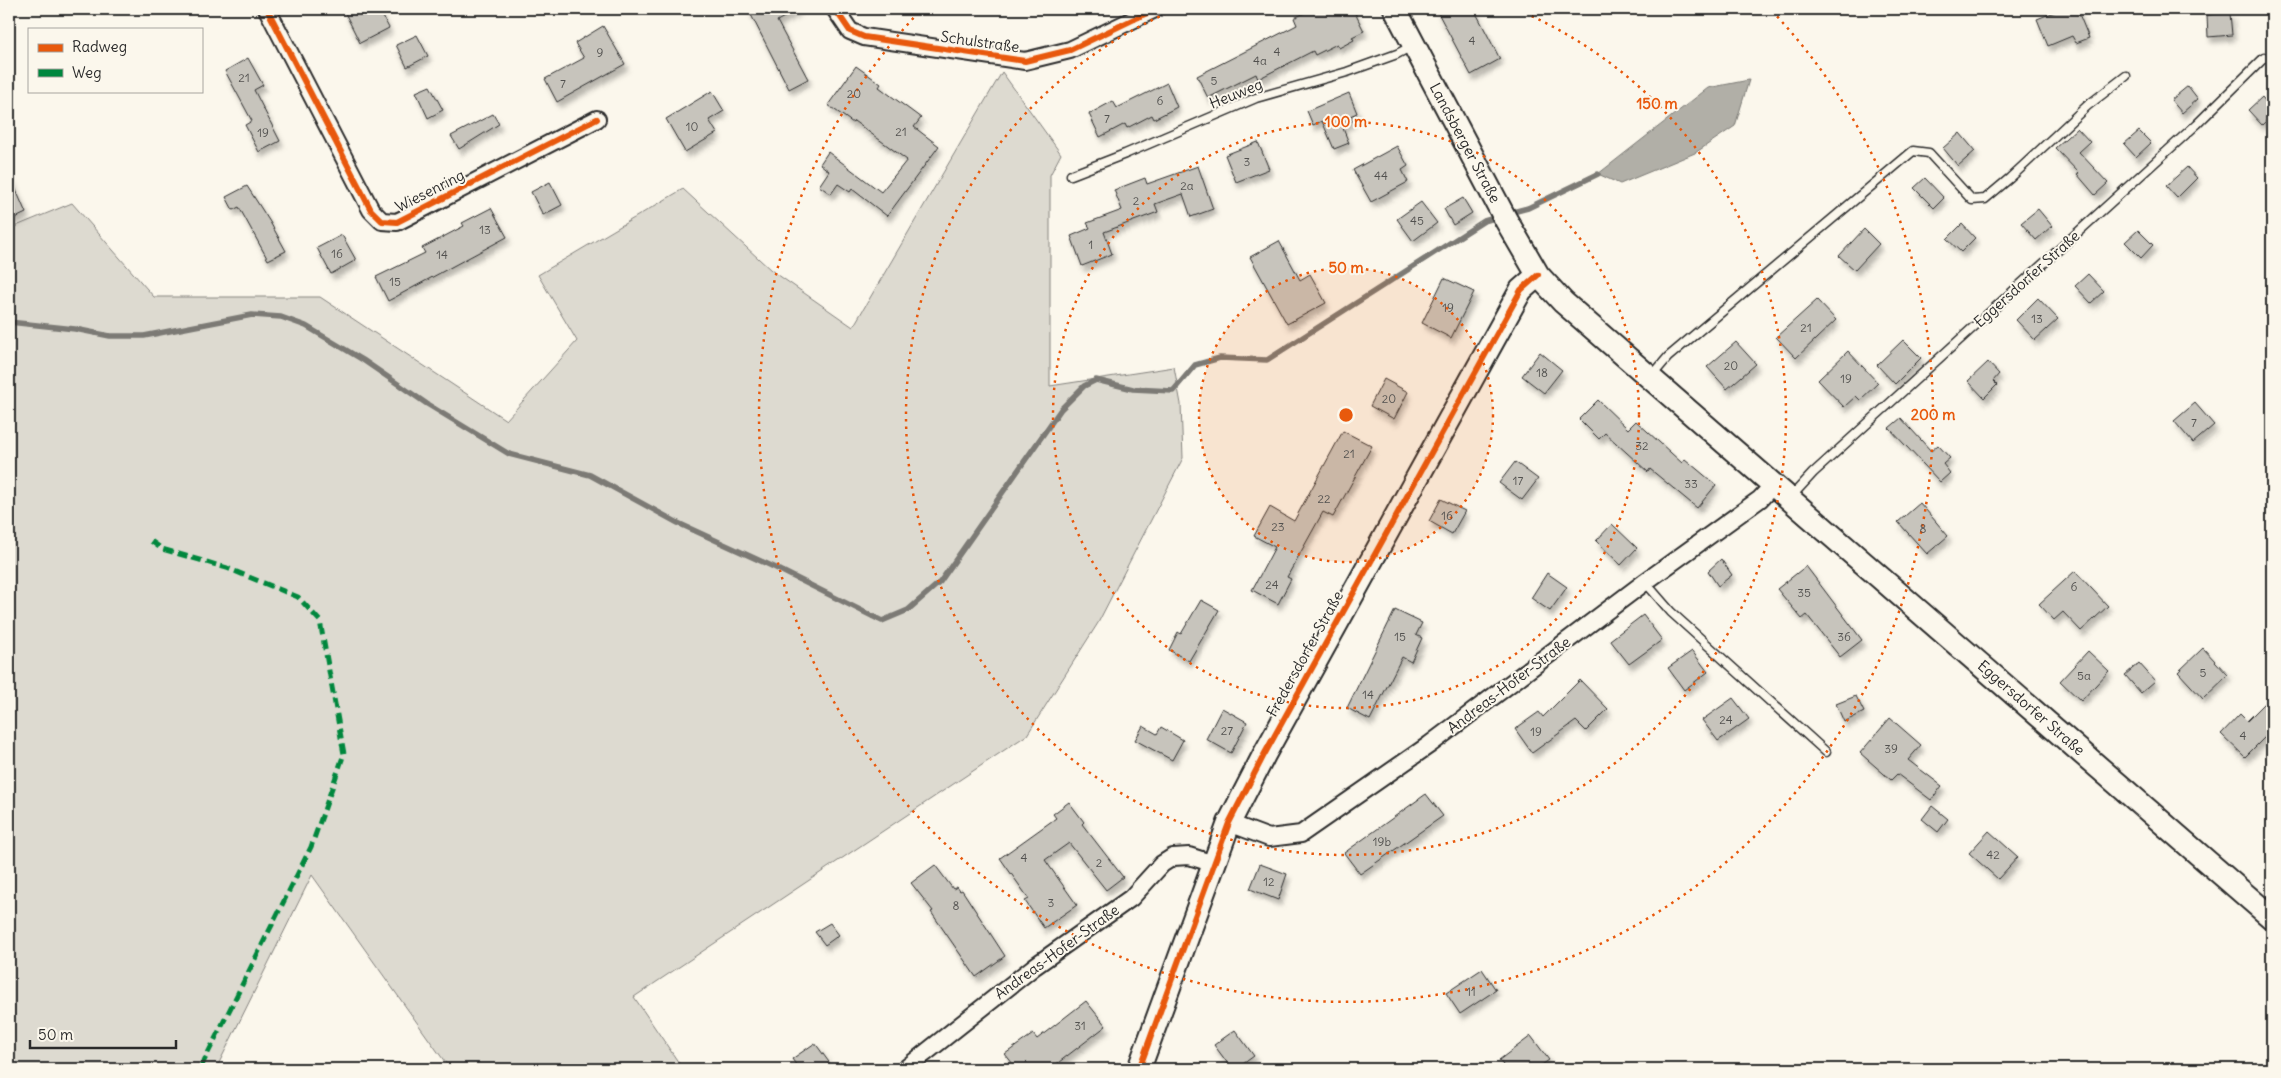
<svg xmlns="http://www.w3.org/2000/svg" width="2281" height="1078" font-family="Delius,sans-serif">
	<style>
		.green { fill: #dddad0; stroke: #84827e }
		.water { fill: #b1afa7; stroke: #7b7a75 }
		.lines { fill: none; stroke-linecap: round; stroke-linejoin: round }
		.stream { stroke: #7b7a75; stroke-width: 5.5 }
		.building { fill: #c7c4bc; stroke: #2b2b2b; filter: url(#shadow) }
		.lane-casing { stroke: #2b2b2b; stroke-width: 11 }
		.street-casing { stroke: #2b2b2b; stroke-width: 20 }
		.secondary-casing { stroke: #2b2b2b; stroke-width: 26 }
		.lane { stroke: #fbf7ec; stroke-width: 8 }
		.street { stroke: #fbf7ec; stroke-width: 16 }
		.secondary { stroke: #fbf7ec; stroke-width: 22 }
		.quiet { stroke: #00873e; stroke-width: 5; stroke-dasharray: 10 5; stroke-linecap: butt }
		.cycleway-casing { stroke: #fbf7ec; stroke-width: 9 }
		.cycleway { stroke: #e8590c; stroke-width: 6 }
		.ring { fill: none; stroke: #e8590c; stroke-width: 2.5; stroke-dasharray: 2.5 5 }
		.labels { text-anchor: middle; stroke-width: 4; stroke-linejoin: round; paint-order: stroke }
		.number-label { font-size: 12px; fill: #52514f }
		.street-label { font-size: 15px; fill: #2b2b2b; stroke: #fbf7ec }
		.centre { fill: #e8590c; stroke: #fbf7ec; stroke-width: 2.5 }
		.ring-label { font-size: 15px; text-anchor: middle; font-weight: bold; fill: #e8590c; stroke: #fbf7ec; stroke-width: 4; stroke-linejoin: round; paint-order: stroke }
	</style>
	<defs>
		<filter id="shadow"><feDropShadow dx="3" dy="5.5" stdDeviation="2.5" flood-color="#0004"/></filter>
	</defs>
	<rect width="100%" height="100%" fill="#fbf7ec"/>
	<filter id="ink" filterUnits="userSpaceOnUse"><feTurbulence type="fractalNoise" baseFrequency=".02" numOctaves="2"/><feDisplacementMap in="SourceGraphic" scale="10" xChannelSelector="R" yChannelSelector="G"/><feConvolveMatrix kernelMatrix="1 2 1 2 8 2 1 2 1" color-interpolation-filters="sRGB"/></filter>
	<g filter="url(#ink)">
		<path class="green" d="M1002 72 1061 154 1050 175V386L1174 367 1181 404 1183 458 1098 623 1027 735 634 997 683 1069H450L312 875 216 1069H9V229L72 203 154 297H320L506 420 577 341 538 275 683 189 771 270 853 327Z"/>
		<path class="water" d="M1749 80 1735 126 1695 153 1620 184 1598 174 1708 88Z"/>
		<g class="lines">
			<path class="stream" d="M1509 213 1528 208 1598 174
				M9 322 75 329 110 336H144L252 315 281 317 306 326 363 360 427 404 509 454 590 475 678 523 776 568 882 621 908 610 940 582 1061 409 1084 386 1096 380 1133 389 1173 391 1195 365 1220 358 1267 360 1484 221 1498 217"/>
		</g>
		<path class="building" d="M354 9H379L389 28 360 43 345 13Z
			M748 9H799L777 21 808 79 789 89Z
			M1313 9H1353L1364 31 1352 37 1354 40 1339 48 1337 44 1315 55 1313 51 1258 79 1256 74 1208 98 1197 76 1297 25 1294 18Z
			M1436 9H1474L1500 59 1471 75Z
			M2062 9H2077L2089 38 2076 43 2072 36 2048 46 2037 19Z
			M2230 13 2232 35 2208 37 2207 15Z
			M603 26 625 64 557 102 545 79 584 58 575 43Z
			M417 35 428 56 407 67 396 45Z
			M248 58 263 85 254 90 280 141 259 152 245 125 252 121 225 71Z
			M856 66 881 84 879 87 921 118 914 127 939 146 887 216 852 189 850 192 838 184 831 194 819 186 829 171 820 164 828 152 881 192 907 160 854 121 853 123 828 105Z
			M1167 83 1177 107 1154 119 1152 115 1127 128 1125 124 1100 137 1089 114 1113 101 1117 108Z
			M430 86 443 110 428 118 416 92Z
			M2188 86 2198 99 2182 113 2171 100Z
			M712 91 724 111 709 120 717 133 685 152 666 119Z
			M1349 93 1357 113 1350 116 1352 121 1342 126 1349 143 1334 149 1322 121 1313 125 1307 111Z
			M2262 97 2272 109V115L2262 125 2248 110Z
			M493 114 499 124 459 149 451 136Z
			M2077 128 2090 142 2079 152 2108 183 2095 195 2077 174 2079 173 2055 148Z
			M2139 131 2151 143 2136 157 2124 144Z
			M1960 133 1975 151 1958 166 1943 148Z
			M1258 142 1269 169 1236 182 1225 155Z
			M1397 146 1408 166 1402 170 1408 182 1371 202 1353 170Z
			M1198 166 1213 209 1191 217 1183 194 1155 204 1158 212 1104 232 1112 254 1082 266 1071 236 1090 228 1087 223 1122 210 1114 190 1145 178 1147 184Z
			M2187 167 2197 178 2177 198 2166 186Z
			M9 174 26 213 9 221Z
			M1925 178 1944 198 1934 208 1914 188Z
			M550 182 562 205 543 215 531 192Z
			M247 186 270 222 286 251 268 260 239 207 233 210 226 197Z
			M1463 198 1472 213 1453 225 1444 209Z
			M1421 202 1437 223 1413 241 1397 219Z
			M491 208 507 237 388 301 376 277 425 253 422 248 464 226 462 223Z
			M2038 209 2052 226 2036 240 2021 223Z
			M1962 224 1975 238 1961 252 1947 239Z
			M1864 229 1879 244 1855 270 1839 256Z
			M2138 230 2153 245 2141 258 2125 242Z
			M342 235 356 260 331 274 317 248Z
			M1279 241 1300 280 1310 274 1326 303 1287 324 1250 257Z
			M2088 274 2104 291 2091 303 2075 286Z
			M1444 278 1474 292 1451 338 1422 323Z
			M2038 298 2058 319 2035 340 2016 320Z
			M1817 300 1836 320 1796 358 1776 337Z
			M1903 340 1921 358 1895 384 1877 365Z
			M1736 342 1756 364 1727 389 1707 367Z
			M1848 351 1878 383 1860 400 1856 396 1844 407 1818 380Z
			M1540 352 1562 370 1544 393 1522 376Z
			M1988 362 1999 374 1993 381 1997 385 1984 398 1968 381Z
			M1384 379 1408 392 1394 419 1370 406Z
			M1598 400 1628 429 1636 421 1682 463 1685 459 1716 485 1697 508 1650 469 1648 472 1605 433 1599 439 1579 419Z
			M2195 403 2214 425 2193 443 2174 421Z
			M1901 418 1931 451 1938 445 1950 458 1943 464 1950 473 1940 482 1889 428Z
			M1343 431 1372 446 1333 517 1323 512 1287 577 1291 579 1278 604 1252 590 1275 547 1254 536 1270 507 1294 521Z
			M1515 462 1538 479 1522 500 1499 483Z
			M1441 499 1465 511 1452 534 1429 521Z
			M1920 503 1948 536 1927 554 1898 522Z
			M1612 524 1637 548 1621 565 1596 541Z
			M1721 559 1732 575 1718 586 1708 571Z
			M1806 566 1862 640 1840 657 1807 615 1802 619 1777 589Z
			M2075 571 2108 606 2081 631 2063 612 2054 620 2039 604Z
			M1547 573 1567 587 1550 611 1531 598Z
			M1201 600 1219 610 1189 661 1169 650 1178 632 1181 634Z
			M1395 610 1422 623 1416 635 1422 638 1411 662 1402 657 1370 720 1347 708Z
			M1643 615 1662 640 1629 664 1610 640Z
			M2203 648 2228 675 2203 699 2178 672Z
			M1692 651 1708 672 1684 690 1668 668Z
			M2088 651 2109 671 2081 701 2060 681Z
			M2139 663 2155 681 2141 693 2125 675Z
			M1580 680 1608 709 1586 731 1576 721 1532 753 1515 729 1539 712 1543 717Z
			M1856 696 1864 712 1844 722 1836 704Z
			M2272 696V730L2245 757 2221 734 2240 714 2247 721Z
			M1733 698 1749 719 1718 741 1702 720Z
			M1222 708 1247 722 1231 753 1206 739Z
			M1890 718 1921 745 1908 760 1942 786 1931 800 1897 774 1891 780 1860 753Z
			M1143 726 1157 734 1161 727 1183 740 1172 760 1135 740Z
			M1426 794 1443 816 1360 874 1344 853Z
			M1069 802 1084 822 1082 824 1123 877 1106 890 1069 843 1045 860 1077 905 1044 928 1025 901 1029 899 1000 858 1056 818 1053 814Z
			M1932 806 1948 819 1938 832 1922 819Z
			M1989 831 2018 857 1998 879 1969 853Z
			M1260 864 1287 874 1278 900 1250 889Z
			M935 865 953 889 957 887 960 891 962 890 1005 956 976 977 931 912 933 911 911 883Z
			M830 923 839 935 825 945 815 932Z
			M1482 969 1496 990 1460 1014 1446 993Z
			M1086 1001 1106 1026 1050 1069H1017L1005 1054 1033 1034 1037 1039Z
			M1235 1030 1254 1056 1236 1069H1232L1214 1045Z
			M1531 1036 1549 1060 1536 1069H1506L1499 1060Z
			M815 1043 834 1069H799L792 1059Z"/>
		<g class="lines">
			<defs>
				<path id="lane" d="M1071 175 1125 154 1256 98 1347 72 1397 54 1412 46
					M1651 377 1668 357 1913 151 1929 153 1972 200 1985 199 2010 178 2087 106 2126 76
					M1790 498 1813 473 2197 124 2264 58
					M1645 582 1671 612 1826 752"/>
				<path id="street" d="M267 9 371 210 382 221 397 222 597 119
					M835 9 850 31 864 37 1025 61 1070 50 1155 9
					M1229 823 1269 838 1301 834 1429 745 1645 582 1760 499 1773 485
					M905 1069 1035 966 1131 898 1162 864 1173 857 1189 856 1214 864"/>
				<path id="secondary" d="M1395 9 1506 220 1538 275 1563 302 2272 918
					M1139 1069 1229 823 1264 755 1521 290 1538 275"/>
			</defs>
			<use href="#lane" class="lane-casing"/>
			<use href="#street" class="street-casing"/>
			<use href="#secondary" class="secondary-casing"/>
			<use href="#lane" class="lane"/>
			<use href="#street" class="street"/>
			<use href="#secondary" class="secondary"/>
			<path class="quiet" d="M151 541 162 549 227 568 298 597 320 621 344 754 311 847 200 1069"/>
			<defs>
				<path id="cycleway" d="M267 9 371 210 382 221 397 222 597 119
					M835 9 850 31 864 37 1025 61 1070 50 1155 9
					M1139 1069 1229 823 1264 755 1521 290 1538 275"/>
			</defs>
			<use href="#cycleway" class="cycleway-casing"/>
			<use href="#cycleway" class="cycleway"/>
		</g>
	</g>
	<circle cx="1346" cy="415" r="147" fill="#e8590c" fill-opacity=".12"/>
	<g class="ring">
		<circle cx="1346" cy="415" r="147"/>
		<circle cx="1346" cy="415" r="293"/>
		<path d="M1518 10A440 440 0 1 1 1174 10"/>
		<path d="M1772 11A587 587 0 1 1 920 11"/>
	</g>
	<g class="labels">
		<g class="number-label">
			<text x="1472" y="45">4</text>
			<text x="1277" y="56">4</text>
			<text x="600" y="57">9</text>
			<text x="1260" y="65">4a</text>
			<text x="244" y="82">21</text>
			<text x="1214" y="85">5</text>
			<text x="563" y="88">7</text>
			<text x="854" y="98">20</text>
			<text x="1160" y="105">6</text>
			<text x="1107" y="123">7</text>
			<text x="692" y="131">10</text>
			<text x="901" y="136">21</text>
			<text x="263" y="137">19</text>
			<text x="1247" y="166">3</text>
			<text x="1381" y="180">44</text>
			<text x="1187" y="190">2a</text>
			<text x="1136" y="205">2</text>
			<text x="1417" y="225">45</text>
			<text x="485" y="234">13</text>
			<text x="1091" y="249">1</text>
			<text x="337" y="258">16</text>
			<text x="442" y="259">14</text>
			<text x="395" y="286">15</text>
			<text x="1448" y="312">19</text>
			<text x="2037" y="323">13</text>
			<text x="1806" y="332">21</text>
			<text x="1731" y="370">20</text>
			<text x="1542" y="377">18</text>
			<text x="1846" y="383">19</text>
			<text x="1389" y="403">20</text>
			<text x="2194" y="427">7</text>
			<text x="1642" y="450">32</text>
			<text x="1349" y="458">21</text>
			<text x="1518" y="485">17</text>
			<text x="1691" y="488">33</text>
			<text x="1324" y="503">22</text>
			<text x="1447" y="520">16</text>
			<text x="1278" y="531">23</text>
			<text x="1923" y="533">8</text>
			<text x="1272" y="589">24</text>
			<text x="2074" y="591">6</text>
			<text x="1804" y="597">35</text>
			<text x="1400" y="641">15</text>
			<text x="1844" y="641">36</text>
			<text x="2203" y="677">5</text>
			<text x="2084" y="680">5a</text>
			<text x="1368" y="699">14</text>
			<text x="1726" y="724">24</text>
			<text x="1227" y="735">27</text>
			<text x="1536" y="736">19</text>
			<text x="2243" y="740">4</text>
			<text x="1891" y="753">39</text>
			<text x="1382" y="846">19b</text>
			<text x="1993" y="859">42</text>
			<text x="1024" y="862">4</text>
			<text x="1099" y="867">2</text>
			<text x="1269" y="886">12</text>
			<text x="1051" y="907">3</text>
			<text x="956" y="910">8</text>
			<text x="1471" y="996">11</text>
			<text x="1080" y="1030">31</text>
		</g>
		<g class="street-label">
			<text transform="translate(980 42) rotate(8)" y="5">Schulstraße</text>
			<text transform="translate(1236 94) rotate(-22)" y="5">Heuweg</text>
			<text transform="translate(1465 143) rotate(62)" y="5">Landsberger Straße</text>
			<text transform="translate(430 191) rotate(-27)" y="5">Wiesenring</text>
			<text transform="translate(2027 279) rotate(-42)" y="5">Eggersdorfer Straße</text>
			<text transform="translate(1305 654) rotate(-61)" y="5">Fredersdorfer Straße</text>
			<text transform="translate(1509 685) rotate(-37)" y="5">Andreas-Hofer-Straße</text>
			<text transform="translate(2031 708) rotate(41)" y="5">Eggersdorfer Straße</text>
			<text transform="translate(1057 952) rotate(-36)" y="5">Andreas-Hofer-Straße</text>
		</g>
	</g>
	<circle cx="1346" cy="415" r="8" class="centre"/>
	<g class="ring-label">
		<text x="1657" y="109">150 m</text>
		<text x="1346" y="127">100 m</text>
		<text x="1346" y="273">50 m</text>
		<text x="1933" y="420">200 m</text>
	</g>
	<rect width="2281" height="1078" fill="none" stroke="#fbf7ec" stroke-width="30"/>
	<rect x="15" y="15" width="2251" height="1048" fill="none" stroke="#2b2b2b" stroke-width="2" filter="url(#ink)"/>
	<rect x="28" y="28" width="175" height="65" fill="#fbf7ec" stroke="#a8a59f"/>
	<rect x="38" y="44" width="25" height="8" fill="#e8590c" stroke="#a8a59f"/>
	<text x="72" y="52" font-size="15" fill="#2b2b2b">Radweg</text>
	<rect x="38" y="69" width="25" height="8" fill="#00873e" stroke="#a8a59f"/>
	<text x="72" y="78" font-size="15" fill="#2b2b2b">Weg</text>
	<path d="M30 1040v8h146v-8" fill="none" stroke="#2b2b2b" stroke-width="2.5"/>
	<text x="38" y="1040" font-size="15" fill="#2b2b2b" stroke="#fbf7ec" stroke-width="4" paint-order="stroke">50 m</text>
</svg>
